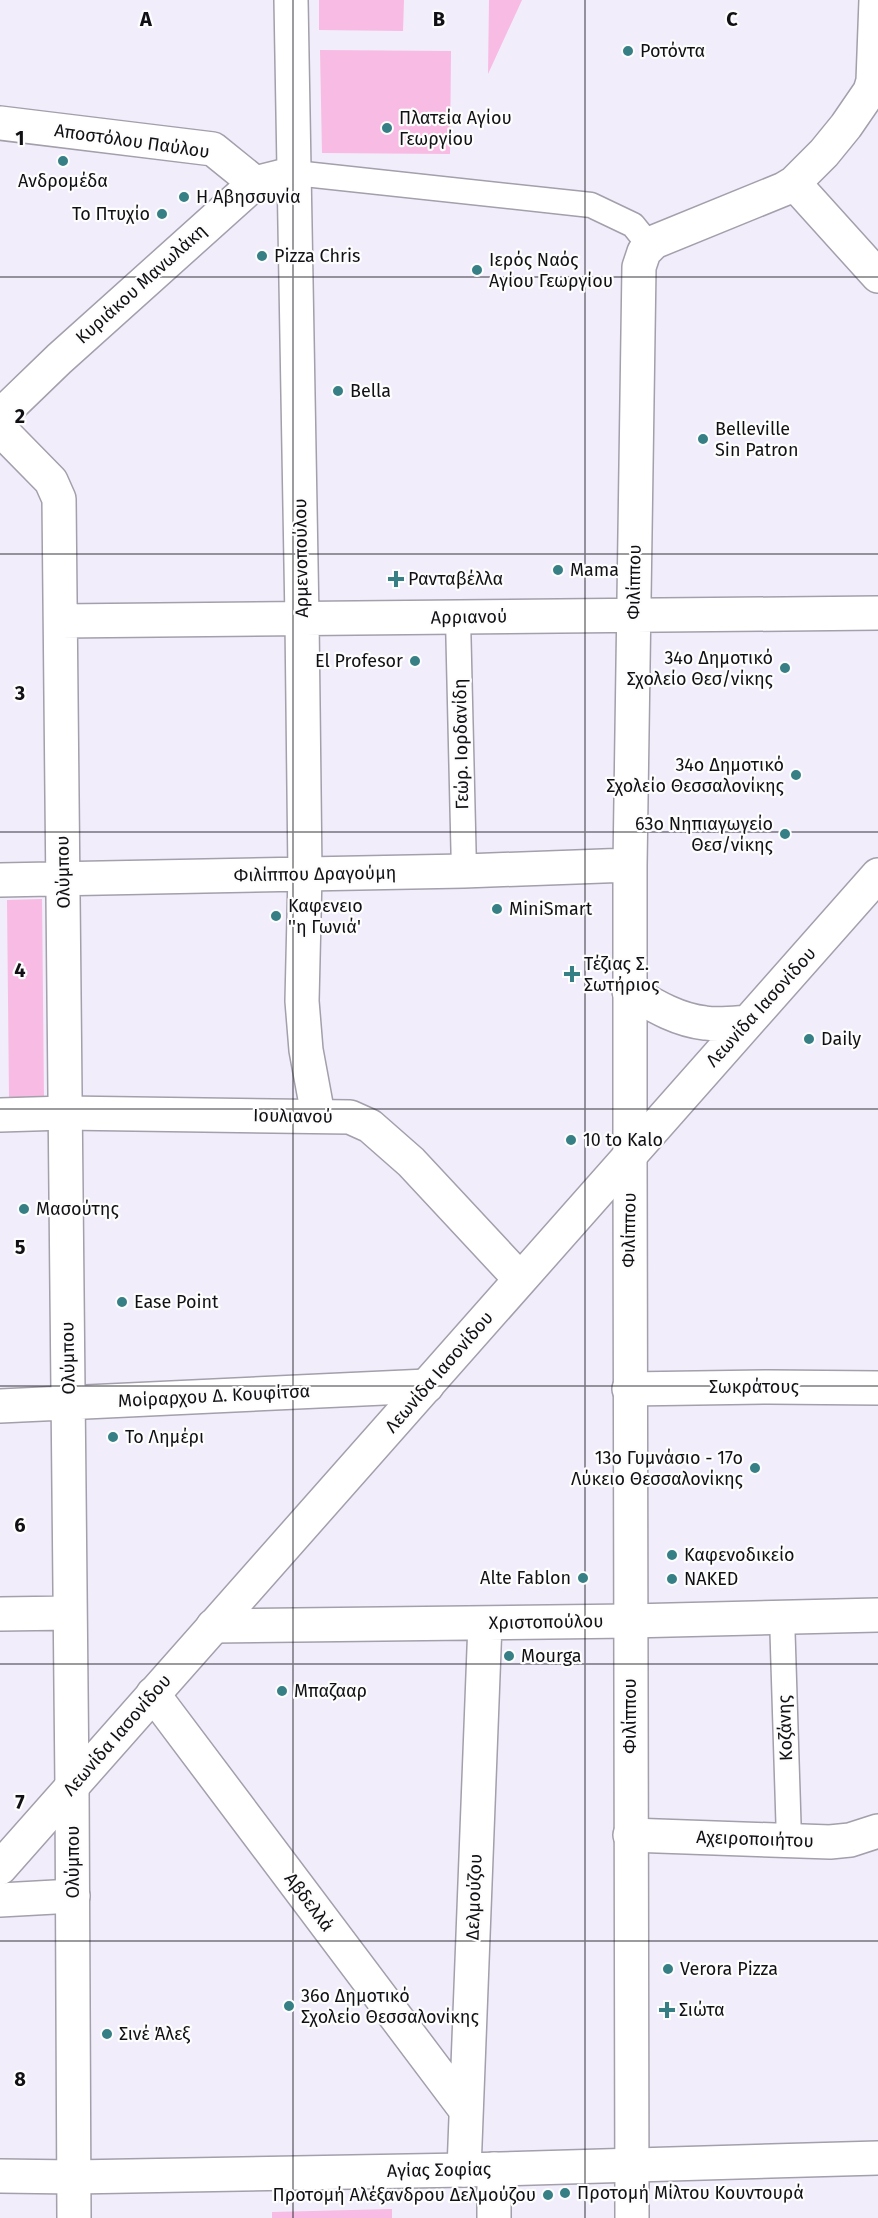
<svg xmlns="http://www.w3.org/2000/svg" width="878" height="2218" font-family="'Fira Sans',sans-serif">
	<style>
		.green { fill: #f8bbe3 }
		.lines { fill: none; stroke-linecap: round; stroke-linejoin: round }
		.pedestrian-casing { stroke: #a39fab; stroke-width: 27 }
		.minor-casing { stroke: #a39fab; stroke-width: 36 }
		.tertiary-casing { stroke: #a39fab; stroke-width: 36 }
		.secondary-casing { stroke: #a39fab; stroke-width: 36 }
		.pedestrian { stroke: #fff; stroke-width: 24 }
		.minor { stroke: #fff; stroke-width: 33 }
		.tertiary { stroke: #fff; stroke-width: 33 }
		.secondary { stroke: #fff; stroke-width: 33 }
		.grid { fill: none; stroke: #111014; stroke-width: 1.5; stroke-opacity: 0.55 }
		.poi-dot { fill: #367f84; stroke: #fdfdfd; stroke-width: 2 }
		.labels { text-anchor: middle; stroke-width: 4.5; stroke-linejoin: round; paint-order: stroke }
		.poi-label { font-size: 18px; fill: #111014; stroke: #fdfdfd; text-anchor: start }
		.street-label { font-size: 18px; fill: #111014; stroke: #fdfdfd }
		.grid-label { font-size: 20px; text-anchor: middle; font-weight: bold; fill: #111014; stroke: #fdfdfd; stroke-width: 4.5; stroke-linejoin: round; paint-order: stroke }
	</style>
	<rect width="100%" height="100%" fill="#f1edfb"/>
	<path class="green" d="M319 0H404L403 31 319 30Z
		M489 0H522L488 74Z
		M320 50 451 51 450 154 322 153Z
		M42 899 44 1098H9L7 900Z
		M392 2209V2218H272V2212Z"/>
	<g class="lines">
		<defs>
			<path id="pedestrian" d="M295 173 591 205 633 225 650 246
				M458 618 464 871
				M782 1616 789 1840"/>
			<path id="minor" d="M291 0 302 620 305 874 302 1001 306 1050 318 1115
				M0 123 213 149 255 183
				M794 183 878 276
				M0 416 59 359 255 183 295 173
				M0 429 51 481 59 499 72 1787
				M61 621 878 613
				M0 880 464 871 630 865
				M630 1154V865L639 267 644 252 654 242 784 189 794 183 824 153 846 126 870 91 873 81 876 0
				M629 1389 770 1387 878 1388
				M0 1406 427 1386
				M0 1614 70 1613
				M213 1626 630 1621 878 1615
				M153 1694 465 2109
				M630 1835 830 1842 850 1840 878 1831
				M0 1900 73 1896
				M494 2169V2218
				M464 2170 485 1623"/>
			<path id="tertiary" d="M0 1115 65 1113 350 1117 370 1126 411 1162 520 1279
				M630 1154 632 2218
				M72 1787 74 2218"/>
			<path id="secondary" d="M629 991C653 1005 677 1020 705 1023 719 1025 734 1023 748 1022
				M0 1868 878 875
				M0 2176 74 2177 464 2170 878 2158"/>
		</defs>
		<use href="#pedestrian" class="pedestrian-casing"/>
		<use href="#minor" class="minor-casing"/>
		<use href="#tertiary" class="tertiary-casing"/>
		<use href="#secondary" class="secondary-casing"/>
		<use href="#pedestrian" class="pedestrian"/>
		<use href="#minor" class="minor"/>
		<use href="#tertiary" class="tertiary"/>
		<use href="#secondary" class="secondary"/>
	</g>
	<path class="grid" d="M293 0V2218M585 0V2218M0 277H878M0 554H878M0 832H878M0 1109H878M0 1386H878M0 1664H878M0 1941H878"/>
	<g class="poi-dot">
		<circle cx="628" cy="51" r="6"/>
		<circle cx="387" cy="128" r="6"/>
		<circle cx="63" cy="161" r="6"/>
		<circle cx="184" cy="197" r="6"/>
		<circle cx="162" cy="214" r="6"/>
		<circle cx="262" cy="256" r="6"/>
		<circle cx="477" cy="270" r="6"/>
		<circle cx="338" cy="391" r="6"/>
		<circle cx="703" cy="439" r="6"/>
		<circle cx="558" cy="570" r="6"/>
		<path d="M393 570h6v6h6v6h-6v6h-6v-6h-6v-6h6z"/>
		<circle cx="415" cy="661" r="6"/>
		<circle cx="785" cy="668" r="6"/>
		<circle cx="796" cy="775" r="6"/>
		<circle cx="785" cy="834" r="6"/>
		<circle cx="497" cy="909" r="6"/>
		<circle cx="276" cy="916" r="6"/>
		<path d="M569 965h6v6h6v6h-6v6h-6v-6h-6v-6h6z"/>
		<circle cx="809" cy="1039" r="6"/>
		<circle cx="571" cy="1140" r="6"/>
		<circle cx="24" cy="1209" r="6"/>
		<circle cx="122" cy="1302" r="6"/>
		<circle cx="113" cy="1437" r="6"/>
		<circle cx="755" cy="1468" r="6"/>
		<circle cx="672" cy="1555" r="6"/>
		<circle cx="583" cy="1578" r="6"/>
		<circle cx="672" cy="1579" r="6"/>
		<circle cx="509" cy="1656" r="6"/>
		<circle cx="282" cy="1691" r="6"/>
		<circle cx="668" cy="1969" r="6"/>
		<circle cx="289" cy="2006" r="6"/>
		<path d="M664 2001h6v6h6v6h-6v6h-6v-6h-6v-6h6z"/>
		<circle cx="107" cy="2034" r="6"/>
		<circle cx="565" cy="2193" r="6"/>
		<circle cx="548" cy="2195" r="6"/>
	</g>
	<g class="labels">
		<g class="poi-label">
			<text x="640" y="57">Ροτόντα</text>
			<text x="399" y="124">Πλατεία Αγίου<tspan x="399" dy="21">Γεωργίου</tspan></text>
			<text x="63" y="187" text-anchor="middle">Ανδρομέδα</text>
			<text x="196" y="203">Η Αβησσυνία</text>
			<text x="150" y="220" text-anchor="end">Το Πτυχίο</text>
			<text x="274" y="262">Pizza Chris</text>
			<text x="489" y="266">Ιερός Ναός<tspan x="489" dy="21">Αγίου Γεωργίου</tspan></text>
			<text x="350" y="397">Bella</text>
			<text x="715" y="435">Belleville<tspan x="715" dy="21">Sin Patron</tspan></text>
			<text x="570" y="576">Mama</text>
			<text x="408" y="585">Ρανταβέλλα</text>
			<text x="773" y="664" text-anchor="end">34ο Δημοτικό<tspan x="773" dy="21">Σχολείο Θεσ/νίκης</tspan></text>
			<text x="403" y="667" text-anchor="end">El Profesor</text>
			<text x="784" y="771" text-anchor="end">34ο Δημοτικό<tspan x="784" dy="21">Σχολείο Θεσσαλονίκης</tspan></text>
			<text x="773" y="830" text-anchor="end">63ο Νηπιαγωγείο<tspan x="773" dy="21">Θεσ/νίκης</tspan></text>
			<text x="288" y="912">Καφενειο<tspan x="288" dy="21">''η Γωνιά'</tspan></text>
			<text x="509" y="915">MiniSmart</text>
			<text x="584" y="970">Τέζιας Σ.<tspan x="584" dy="21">Σωτἠριος</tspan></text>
			<text x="821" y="1045">Daily</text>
			<text x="583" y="1146">10 to Kalo</text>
			<text x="36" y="1215">Μασούτης</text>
			<text x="134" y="1308">Ease Point</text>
			<text x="125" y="1443">Το Λημέρι</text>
			<text x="743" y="1464" text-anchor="end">13ο Γυμνάσιο - 17ο<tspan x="743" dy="21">Λύκειο Θεσσαλονίκης</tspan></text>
			<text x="684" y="1561">Καφενοδικείο</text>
			<text x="571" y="1584" text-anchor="end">Alte Fablon</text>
			<text x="684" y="1585">NAKED</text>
			<text x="521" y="1662">Mourga</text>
			<text x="294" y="1697">Μπαζααρ</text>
			<text x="680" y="1975">Verora Pizza</text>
			<text x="301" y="2002">36ο Δημοτικό<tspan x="301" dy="21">Σχολείο Θεσσαλονίκης</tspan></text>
			<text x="679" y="2016">Σιώτα</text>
			<text x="119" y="2040">Σινέ Άλεξ</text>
			<text x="577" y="2199">Προτομή Μίλτου Κουντουρά</text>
			<text x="536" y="2201" text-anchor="end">Προτομή Αλέξανδρου Δελμούζου</text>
		</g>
		<g class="street-label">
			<text transform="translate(132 141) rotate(8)" y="6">Αποστόλου Παύλου</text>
			<text transform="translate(141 284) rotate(-42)" y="6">Κυριάκου Μανωλάκη</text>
			<text transform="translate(301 558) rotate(-91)" y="6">Αρμενοπούλου</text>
			<text transform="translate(634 582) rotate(-89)" y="6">Φιλίππου</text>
			<text transform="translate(469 617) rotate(-1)" y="6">Αρριανού</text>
			<text transform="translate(461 744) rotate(-91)" y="6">Γεώρ. Ιορδανίδη</text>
			<text transform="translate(63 872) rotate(-91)" y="6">Ολύμπου</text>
			<text transform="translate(315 874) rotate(-1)" y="6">Φιλίππου Δραγούμη</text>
			<text transform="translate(761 1007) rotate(-48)" y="6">Λεωνίδα Ιασονίδου</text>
			<text transform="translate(293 1116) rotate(1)" y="6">Ιουλιανού</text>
			<text transform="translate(629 1230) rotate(-89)" y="6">Φιλίππου</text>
			<text transform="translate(68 1358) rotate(-91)" y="6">Ολύμπου</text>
			<text transform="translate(439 1372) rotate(-49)" y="6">Λεωνίδα Ιασονίδου</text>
			<text x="754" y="1393">Σωκράτους</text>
			<text transform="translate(214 1396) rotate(-3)" y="6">Μοίραρχου Δ. Κουφίτσα</text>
			<text transform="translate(546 1622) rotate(-1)" y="6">Χριστοπούλου</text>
			<text transform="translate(630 1716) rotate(-90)" y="6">Φιλίππου</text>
			<text transform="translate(785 1728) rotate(-92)" y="6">Κοζάνης</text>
			<text transform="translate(117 1735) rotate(-49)" y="6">Λεωνίδα Ιασονίδου</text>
			<text transform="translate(755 1839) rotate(2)" y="6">Αχειροποιήτου</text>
			<text transform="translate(73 1862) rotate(-90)" y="6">Ολύμπου</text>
			<text transform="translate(474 1897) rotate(-88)" y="6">Δελμούζου</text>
			<text transform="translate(309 1902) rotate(53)" y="6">Αβδελλά</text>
			<text transform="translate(439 2170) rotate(-1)" y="6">Αγίας Σοφίας</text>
		</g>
	</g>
	<g class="grid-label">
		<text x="146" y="26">A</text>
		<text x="439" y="26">B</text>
		<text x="732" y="26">C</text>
		<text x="20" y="145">1</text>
		<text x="20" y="423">2</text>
		<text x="20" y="700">3</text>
		<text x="20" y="977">4</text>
		<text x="20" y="1254">5</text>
		<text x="20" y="1532">6</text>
		<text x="20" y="1809">7</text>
		<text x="20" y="2086">8</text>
	</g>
</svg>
